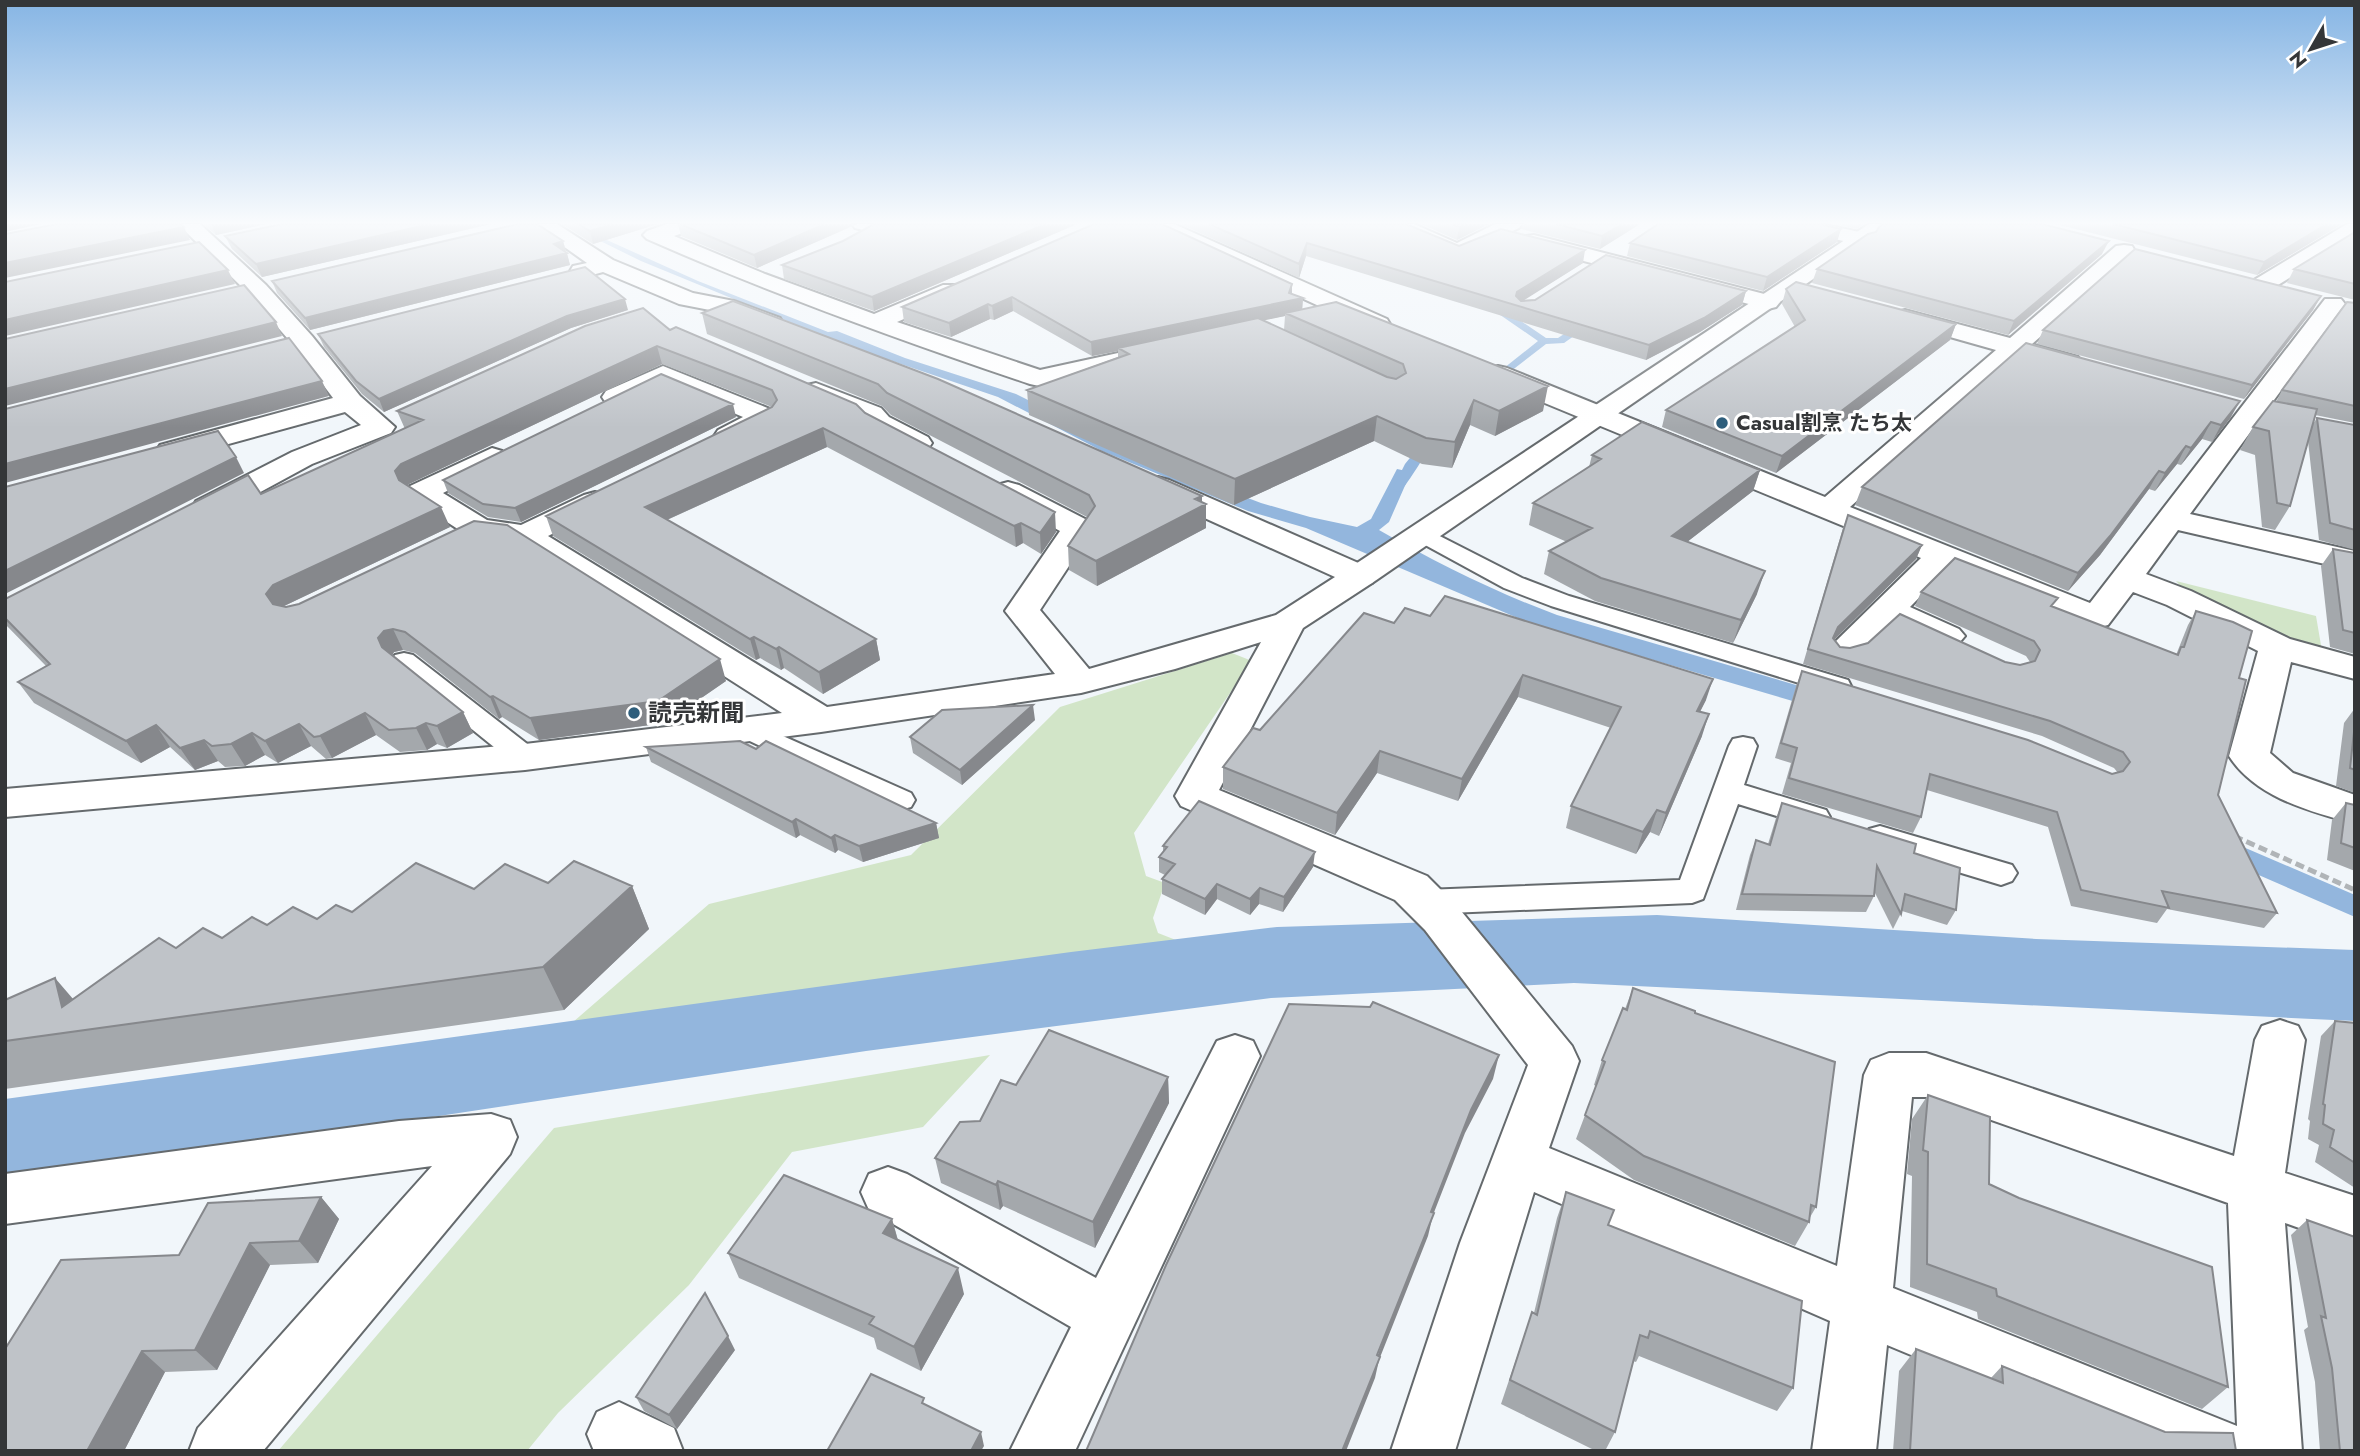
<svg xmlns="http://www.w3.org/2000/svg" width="2360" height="1456" font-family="Jost,'Noto Sans JP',sans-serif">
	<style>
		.green { fill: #d2e5c8 }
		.water { fill: #93b6dd }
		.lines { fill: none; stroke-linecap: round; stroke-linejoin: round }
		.stream { fill: #93b6dd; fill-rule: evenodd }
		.lane-casing { stroke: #656a6d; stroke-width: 4 }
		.street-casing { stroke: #656a6d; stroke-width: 4 }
		.secondary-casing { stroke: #656a6d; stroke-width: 4 }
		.path { stroke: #b0b4b7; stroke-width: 5; stroke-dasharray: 9 4.5; stroke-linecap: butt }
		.lane { fill: #fff; fill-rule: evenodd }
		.street { fill: #fff; fill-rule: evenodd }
		.secondary { fill: #fff; fill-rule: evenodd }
		.wall { fill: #a4a8ac; fill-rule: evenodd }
		.shaded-wall { fill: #86888c }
		.building { fill: #bfc3c8; stroke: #86888c; stroke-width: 2 }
		.poi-dot { fill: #2e5e7c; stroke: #fff; stroke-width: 2.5 }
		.labels { text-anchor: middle; stroke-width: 6; stroke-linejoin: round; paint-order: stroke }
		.far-poi-label { font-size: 21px; font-weight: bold; fill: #343638; stroke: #fff; text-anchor: start }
		.poi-label { font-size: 24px; font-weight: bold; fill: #343638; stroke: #fff; text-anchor: start }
	</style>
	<rect width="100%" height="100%" fill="#f1f6fa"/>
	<path class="green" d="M2176 581 2316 616 2322 651 2286 641 2186 592Z
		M1232 653 1252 661 1134 833 1146 876 1165 883 1153 918 1158 933 1181 942 565 1029 709 904 911 855 1060 707Z
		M990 1055 923 1127 792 1152 689 1285 558 1413 527 1451H278L554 1128Z"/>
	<path class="water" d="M580 231 598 236 698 281 828 332 837 331 905 358 1016 394 1128 450 1195 478 1261 503 1310 517 1357 527 1371 519 1397 469 1411 472 1389 522 1379 530C1437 563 1495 592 1557 615L1909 718 2192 825 2355 895V917L2185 843 1796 702 1534 625 1306 528 1248 511 1102 451 998 397 848 346 641 261Z
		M1657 915 2036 939 2355 950V1021L1574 983 1271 998 866 1051 5 1182V1099L1071 952 1277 927Z"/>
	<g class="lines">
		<path class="stream" d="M1493 306H1499L1546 338H1558L1582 322 1591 324 1564 343 1546 344 1493 385 1489 384V380L1538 341 1493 310Z
			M1426 442 1432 445C1425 454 1405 489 1399 492L1395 491 1393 488 1405 464 1422 443Z"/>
		<defs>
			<path id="lane" d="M1424 528 1522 578 1569 596 1848 680 1851 686 1848 692 1838 694 1828 692 1551 606 1504 588 1416 540 1412 535 1416 530Z
				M404 653 413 655 535 750 539 757 535 764 525 766 515 764 395 667 391 661 395 655Z
				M747 720 911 793 915 800 911 807 900 810 889 807 737 735 733 729 737 723Z
				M1743 737 1753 739 1757 746 1744 785 1826 810 1830 817 1826 824 1815 828 1738 804 1703 899 1692 903 1425 914 1414 911 1409 902 1414 893 1425 890 1680 880 1729 746 1733 739Z
				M1880 826 2012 865 2017 873 2012 881 2001 885 1869 845 1865 837 1869 829Z"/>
			<path id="street" d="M178 224H200L266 285 312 336 360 396 395 427 391 433 312 464 218 515 207 517 196 515 192 508 196 501 292 452 361 425 345 412 170 460 160 457 156 451 160 445 333 398 294 346 250 295Z
				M532 224H557L613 260 693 293 734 301 780 318 783 323 780 328 771 330 720 312 679 304 603 272 581 278 573 276 570 271 573 266 587 263Z
				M667 224H700L697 228 674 236 765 274 874 314 943 285H959L963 290 959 295 897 322 1040 370 1141 348 1150 351 1154 356 1150 361 1141 364 1039 386 1030 384C900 340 772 294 647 239L643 235 647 231Z
				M852 224H915C900 243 875 233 855 228Z
				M1146 224H1174L1387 319 1390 324 1387 329 1378 331 1369 329 1149 228Z
				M1386 224H1414L1457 243 1495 224H1522L1519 228 1458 257 1389 228Z
				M1783 224H1822L1869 234 1872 239 1869 244 1861 245 1786 228Z
				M2347 224H2355V237L2270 290H2254L2251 285 2254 280Z
				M1534 235 1776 297 1780 302 1776 307 1768 309 1526 246 1523 241 1526 236Z
				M2124 245 2132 246 2135 251 2132 256 2032 344 2078 357 2082 362 2078 367 2069 370 2019 356 1850 507 2090 603 2325 299H2341L2345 304 2341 309 2190 514 2355 551V571L2178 530 2146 574 2191 591 2290 639 2355 657V679L2291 662 2270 753 2293 773 2355 795V824C2310 811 2256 798 2229 756L2258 651 2167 605 2133 592 2108 625 2096 628 1947 569 1910 607 1959 629 1965 636 1959 643C1936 649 1914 634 1893 625 1875 643 1862 665 1834 659L1829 651 1834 643 1921 558 1489 380 1485 374 1489 368 1498 366 1507 368 1825 497 1996 350 1897 322 1893 317 1897 312 1905 310 2010 338 2116 246Z
				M663 366 775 411 779 417 775 423 738 442 728 444 718 442 714 436 718 430 743 417 664 384 624 403 615 405 606 403 602 397 606 391Z
				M816 383 881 408 889 417 928 437 932 443 928 449 918 452 908 449 869 429 861 420 807 397 803 391 807 385Z
				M492 448 502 451 506 457 502 463 443 493 487 520 521 525 584 495 595 492 606 495 610 501 606 507 548 536 827 707 1055 674 1005 611 1060 531 997 497 993 491 997 485 1008 482 1019 485 1089 521 1094 528 1040 610 1089 669 1276 615 1335 577 1147 492 1143 486 1147 480 1158 477 1169 480 1372 569 1377 576 1372 583 1303 628 1219 790 1427 876 1457 906 1572 1046 1579 1061 1549 1148 1837 1266 1864 1075 1871 1060 1889 1053H1926L2234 1156 2255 1040 2262 1026 2280 1020 2298 1026 2305 1040 2285 1173 2355 1196V1248L2285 1223 2302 1451H2142L1887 1345 1876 1451H1812L1830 1321 1534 1192 1455 1451H1391L1460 1243 1528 1065 1425 930 1395 900 1181 806 1175 796 1261 642 1175 669 1081 693 821 732 525 770 5 817V789L525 744 782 713 516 543 467 535 410 498 406 492 410 486ZM1912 1097H1926L2228 1203 2237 1426 1893 1288Z
				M1235 1035 1253 1041 1260 1056 1075 1451H1010L1071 1327 869 1210 861 1192 869 1174 888 1167 907 1174 1096 1278 1217 1041Z
				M491 1114 510 1120 517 1137 510 1154 263 1451H189L198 1428 432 1166 5 1224V1174L399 1121Z
				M619 1402 674 1428 683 1451H594L587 1434 597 1412Z"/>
			<path id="secondary" d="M1869 224H1893L1372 583 1360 586 1348 583 1343 576 1348 569Z"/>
		</defs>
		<use href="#lane" class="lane-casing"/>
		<use href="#street" class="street-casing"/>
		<use href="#secondary" class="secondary-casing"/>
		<path class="path" d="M2234 836 2355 890"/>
		<use href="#lane" class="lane"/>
		<use href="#street" class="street"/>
		<use href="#secondary" class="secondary"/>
	</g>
	<path class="wall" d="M203 224H266L216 235Z
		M282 224H491L262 277 232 249 225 236Z
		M562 224H658L593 244Z
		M678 224H857L757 268 681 236Z
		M874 224H1077L874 311 784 279 782 265 843 241Z
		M1094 224 1303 298 1302 309 1543 411 1495 436 1470 425 1452 468 1422 464 1374 441 1234 505 1029 415 1027 390 1118 357V351L1092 356 1013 311 994 320 990 319 951 337 904 322 902 307ZM1285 316 1284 330 1262 320Z
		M1180 224H1406L1459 246 1583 263 1523 300 1746 291 1742 305 1700 332 1646 360 1306 256 1299 278Z
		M1421 224H1489L1457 240Z
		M1522 224H1640L1600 249 1521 229Z
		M1835 224H1864L1857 229Z
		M2056 224H2342L2257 275Z
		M1876 232 2102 254 2008 335 1812 283 1817 269Z
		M2355 232V300L2287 283 2294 269Z
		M563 241 570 265 310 330 277 293 272 281Z
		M1837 242 1763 291 1627 256 1630 243Z
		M1786 289 1956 324 1950 340 1776 473 1662 427 1666 410 1795 327 1782 304Z
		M2321 296 2313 310 2244 399 2037 344 2043 330Z
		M2355 303V423L2315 415 2313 424 2317 418 2355 425V550L2319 540 2308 441 2290 506 2275 530 2262 527 2255 455 2240 450 2253 427 2276 402 2282 390Z
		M628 310 571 328 384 412 362 394 324 347 318 334Z
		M702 313 1202 502 1206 528 1097 586 1069 570 1068 546 1087 517 891 415 882 406 707 334Z
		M670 330 865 413 1056 532 1041 554 1023 543 1016 547 827 447 667 520 876 639 880 660 823 694 784 668 781 670 760 658 756 660 553 536 546 516 772 407 662 364 409 484 408 485 450 527 284 606 726 681 665 723 539 740 502 717 499 719 415 653 403 650 394 652 392 655 463 712 473 733 447 748 437 744 427 750 400 752 376 735 332 758 326 759 311 746 278 763 265 755 245 766 225 767 218 761 195 770 170 747 141 763 34 703 18 682 46 666 5 624V599L261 494 405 429 397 411Z
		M736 417 521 522 488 517 448 493 443 480Z
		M2231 417 2212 442 2202 439 2181 465 2177 464 2155 491 2149 489 2100 555 2068 591 1855 505 1862 487Z
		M1592 455 1760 470 1753 491 1687 542 1757 594 1733 643 1595 601 1544 574 1549 551 1567 542 1529 525 1533 503 1589 467Z
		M1848 515 1922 545 1916 559 1834 639 1840 647 2005 662 2020 665 2030 662 2026 656 1915 606 1921 592 2053 607 2176 655 2188 625 2196 611 2239 678 2218 795 2277 913 2264 928 2167 909 2157 923 2071 906 2048 827 1927 790 1921 817 1913 833 1782 794 1791 763 1775 758 1796 686 1802 671 2112 774 2118 773 2114 768 2042 736 1803 664 1843 528Z
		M2333 549 2355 553V654L2330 647 2321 566Z
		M1394 623 1706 700 1700 711 1702 736 1659 836 1650 832 1636 854 1566 828 1571 806 1611 728 1518 697 1458 801 1377 773 1335 835 1223 789V767L1260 730Z
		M2355 708V793L2336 786 2344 723Z
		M1035 720 962 785 913 753 910 737Z
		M646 747 756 749 936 823 939 838 863 862 838 850 835 853 800 835 796 838 651 762Z
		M1782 803 1914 853 1956 910 1947 925 1902 911 1893 929 1874 891V896L1866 912 1736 910 1750 855 1756 840 1768 844 1776 818Z
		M2346 803 2355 805V871L2327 860 2332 820Z
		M1163 846 1313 867 1283 912 1259 904 1250 915 1217 899 1205 915 1162 894V879L1165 875 1159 872V857L1163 852Z
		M548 883 632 886 649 929 564 1010 5 1089V1041L73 999 176 948 222 938 267 925 317 919 474 889Z
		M1633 988 1695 1013 1816 1207 1809 1219V1222L1795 1246 1634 1180 1576 1139 1596 1086 1594 1085 1602 1060 1625 1009Z
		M2335 1021 2355 1023V1188L2315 1162 2319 1145 2308 1139 2310 1121 2308 1119 2321 1036Z
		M1168 1077 1169 1103 1095 1248 1003 1206 1000 1210 941 1183 935 1158 980 1121 1016 1085Z
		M1928 1095 1989 1184 2228 1387 2202 1409 1978 1319 1977 1312 1910 1287 1912 1176 1907 1174 1912 1119Z
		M1566 1192 1608 1225 1793 1388 1777 1411 1639 1356 1636 1362 1633 1361 1615 1432 1605 1451H1596L1501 1404 1532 1312 1534 1313 1557 1218Z
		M321 1197 339 1219 318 1263 270 1265 217 1370 165 1372 124 1451H5L179 1255Z
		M892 1219 898 1240 964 1294 921 1371 877 1349 874 1338 739 1278 728 1253Z
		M2307 1220 2355 1451H2320L2315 1382 2304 1330 2308 1327 2291 1235Z
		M1916 1349 1991 1378 2002 1366 2165 1432 2236 1451H1893L1899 1371Z
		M735 1350 677 1429 644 1411 636 1397Z"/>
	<path class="shaded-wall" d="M5 224H41L5 232Z
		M211 224H266L216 235Z
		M430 224H491L262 277 256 264Z
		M613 224H658L593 244 590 231Z
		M825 224H857L757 268 754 255Z
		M1046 224H1077L874 311 872 297Z
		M1464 224H1489L1457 240 1459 227Z
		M1622 224H1640L1600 249 1602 236Z
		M2327 224H2342L2257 275 2264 262Z
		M184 227 190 240 5 278V263Z
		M1841 229 1837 242 1763 291 1767 277Z
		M563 241 566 252 554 244Z
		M2109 241 2102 254 2008 335 2014 321Z
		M1307 243 1306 256 1299 278V264Z
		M1585 250 1583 263 1515 306 1517 292Z
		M567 253 570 265 310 330 305 318Z
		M228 270 235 284 5 336V320Z
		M1292 284V298H1303L1302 312 1285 313V316L1122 350 1118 348V351L1092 356 1091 342 1289 293Z
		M1746 291 1742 305 1700 332 1646 360 1649 345Z
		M2321 296 2313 310 2244 399 2252 385Z
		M1012 297 1013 311 994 320 992 306Z
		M625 299 628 310 571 328 384 412 379 399 567 316Z
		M988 304 990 319 951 337 949 323Z
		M276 322 282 336 5 406V389Z
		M1956 324 1950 340 1776 473 1782 456Z
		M657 346 662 364 409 484 404 491 395 471 401 464Z
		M322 381 329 396 5 483V464Z
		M1548 386 1543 411 1495 436 1499 411Z
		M1474 400 1470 425 1452 468 1455 442Z
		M2240 401 2231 417 2212 442 2221 425Z
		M733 404 736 417 521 522 515 508Z
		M1377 416 1374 441 1234 505 1235 479Z
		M2211 422 2202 439 2181 465 2191 448Z
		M823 428 827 447 651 527 645 507Z
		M2186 446 2177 464 2155 491 2165 473Z
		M236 457 244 473 5 594V571Z
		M1760 470 1753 491 1665 559 1672 536Z
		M2159 471 2149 489 2100 555 2068 591 2078 573Z
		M1202 496V507L1206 504V528L1097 586 1096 561 1195 499Z
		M441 507 450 527 284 606 277 615 266 594 273 585Z
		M1055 512 1056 532 1041 554 1040 533Z
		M1021 523 1023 543 1016 547 1014 526Z
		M1922 545 1916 559 1832 642 1827 652 1838 627Z
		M1765 571 1757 594 1733 643 1741 620Z
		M393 629 403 650 394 652 389 660 378 638 384 631Z
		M754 637 760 658 756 660 750 639Z
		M876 639 880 660 823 694 819 672Z
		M779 647 784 668 781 670 776 649Z
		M720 659 726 681 665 723 539 740 530 718Z
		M1523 675 1518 697 1458 801 1462 779Z
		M1713 679 1706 700 1690 732 1697 711Z
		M493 696 502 717 499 719 490 697Z
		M1033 705 1035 720 962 785 960 770Z
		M463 712 473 733 447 748 437 726Z
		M365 713 376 735 332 758 320 736Z
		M1709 714 1702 736 1659 836 1666 813Z
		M426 723 437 744 427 750 416 728Z
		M299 724 311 746 278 763 265 741Z
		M156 725 170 747 141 763 126 741Z
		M252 733 265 755 245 766 231 744Z
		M204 740 218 761 195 770 180 748Z
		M1380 751 1377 773 1335 835 1337 813Z
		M1657 810 1650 832 1636 854 1643 832Z
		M796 819 800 835 796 838 792 822Z
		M936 823 939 838 863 862 859 846Z
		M835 835 838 850 835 853 831 838Z
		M1315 852 1313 867 1283 912 1284 897Z
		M1217 884V899L1205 915V899Z
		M632 886 649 929 564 1010 543 967Z
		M1260 888 1259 904 1250 915V899Z
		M55 978 92 1021 62 1007Z
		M1499 1055 1493 1079 1465 1133 1433 1215 1428 1236 1379 1360 1375 1378 1346 1451H1342L1431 1212 1471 1110Z
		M1168 1077 1169 1103 1095 1248 1093 1222Z
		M998 1181 1003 1206 1000 1210 996 1185Z
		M321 1197 339 1219 318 1263 299 1241Z
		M892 1219 899 1245 883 1233Z
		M250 1243 270 1265 217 1370 195 1350Z
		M958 1268 964 1294 921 1371 914 1347Z
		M728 1336 735 1350 677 1429 669 1415Z
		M142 1351 165 1372 124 1451H87Z
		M981 1432 984 1446 981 1451H971Z"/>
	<path class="building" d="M57 224H181L184 227 5 263V234Z
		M282 224H430L256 264 225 236Z
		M518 224H537L563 241 554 244 567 253 305 318 272 281Z
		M578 224H613L590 231Z
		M680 224H825L754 255Z
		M874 224H1046L872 297 782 265 843 241Z
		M1094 224H1162L1292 284 1289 293 1303 298 1091 342 1012 297 992 306 988 304 949 323 902 307Z
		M1209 224H1406L1459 246 1501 229 1585 250 1517 292 1516 296 1521 301 1535 300 1606 255 1746 291 1704 318 1649 345 1307 243 1299 264Z
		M1452 224H1464L1459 227Z
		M1556 224H1622L1602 236Z
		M1658 224H1819L1841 229 1767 277 1630 243Z
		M1883 224H2042L2109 241 2014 321 1817 269 1868 234 1876 232 1879 227Z
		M2113 224H2327L2264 262Z
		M2355 232V284L2294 269Z
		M199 242 228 270 5 320V282Z
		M2135 249 2321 296 2252 385 2043 330Z
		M585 267 625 299 567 316 379 399 356 381 318 334Z
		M1796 282 1956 324 1782 456 1666 410 1805 320 1786 289Z
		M244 285 276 322 5 389V339Z
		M733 301 938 379 1202 496 1195 499 1206 504 1096 561 1068 546 1095 506 1089 495 887 393 878 384 702 313Z
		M1336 302 1548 386 1499 411 1474 400 1455 442 1426 438 1377 416 1235 479 1027 390 1129 354 1118 348 1258 318 1387 377 1396 379 1406 373 1403 364 1285 313Z
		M2347 302 2355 303V406L2282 390Z
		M643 308 670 330 676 327 856 404 865 413 1055 512 1040 533 1021 523 1014 526 823 428 645 507 876 639 819 672 779 647 776 649 754 637 750 639 546 516 772 407 777 400 772 390 657 346 401 464 395 471 399 480 441 507 273 585 266 594 273 604 286 607 299 604 474 521 507 525 720 659 658 701 530 718 493 696 490 697 405 632 393 629 384 631 378 638 382 647 463 712 437 726 426 723 416 728 389 730 365 713 320 736 314 737 299 724 265 741 252 733 231 744 212 746 204 740 180 748 156 725 126 741 18 682 50 664 5 618V599L248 475 261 494 423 420 397 411 585 326Z
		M289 338 322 381 5 464V409Z
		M2026 343 2240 401 2221 425 2211 422 2191 448 2186 446 2165 473 2159 471 2110 536 2078 573 1862 487Z
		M661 374 733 404 515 508 483 504 443 480Z
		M2273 401 2317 409 2290 506 2277 503 2269 431 2253 427Z
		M2317 418 2355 425V530L2330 523Z
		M1642 422 1760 470 1672 536 1765 571 1741 620 1601 578 1549 551 1592 528 1533 503 1601 459 1592 455Z
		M218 431 236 457 5 571V487Z
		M1848 515 1922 545 1838 627 1833 638 1840 647 1850 648 1868 643 1900 614 2005 662 2020 665 2035 661 2040 650 2034 641 1921 592 1955 558 2058 598 2051 606 2178 655 2181 647H2184L2196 611 2233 622 2252 631 2239 678 2246 680 2218 795 2277 913 2162 891 2169 908 2081 890 2057 812 1930 774 1921 817 1789 778 1797 748 1781 743 1802 671 2028 740 2112 774 2123 771 2130 762 2123 752 2050 721 1808 649Z
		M2333 549 2355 553V633L2343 630Z
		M1445 596 1713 679 1697 711 1709 714 1666 813 1657 810 1643 832 1571 806 1621 707 1523 675 1462 779 1380 751 1337 813 1223 767 1253 728 1260 730 1364 613 1394 623 1405 608 1430 616Z
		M1033 705 960 770 910 737 942 710Z
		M2355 723V770L2350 768Z
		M740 741 756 749 766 741 936 823 859 846 835 835 831 838 796 819 792 822 646 747Z
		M1199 801 1315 852 1284 897 1260 888 1250 899 1217 884 1205 899 1162 879 1175 864 1159 857 1167 847 1163 846Z
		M1782 803 1916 844 1914 853 1960 868 1956 910 1905 894 1901 914 1877 866 1874 896 1742 894 1756 840 1770 845Z
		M2346 803 2355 805V848L2341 843Z
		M574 861 632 886 543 967 5 1041V1000L55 978 62 1007 159 938 176 948 203 928 222 938 252 917 267 925 293 907 317 919 336 905 352 912 416 863 474 889 505 864 548 883Z
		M1633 988 1695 1011V1013L1835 1062 1816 1207 1811 1205 1809 1222 1644 1156 1585 1115 1605 1062 1602 1060 1623 1008 1627 1010Z
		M1373 1002 1499 1055 1471 1110 1431 1212 1434 1213 1377 1355 1380 1357 1342 1451H1086L1166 1265 1289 1004 1370 1007Z
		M2335 1021 2355 1023V1163L2330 1147 2334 1130 2323 1124 2325 1105 2323 1104Z
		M1049 1030 1168 1077 1093 1222 998 1181 996 1185 935 1158 960 1122 980 1121 1001 1080 1016 1085Z
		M1928 1095 1990 1117 1989 1184 2019 1198 2212 1267 2228 1387 1997 1296 1996 1289 1927 1264 1928 1152 1923 1150Z
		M784 1175 892 1219 883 1233 958 1268 914 1347 869 1324 874 1317 728 1253Z
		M1566 1192 1614 1210 1608 1225 1802 1301 1793 1388 1650 1331 1648 1338 1640 1335 1615 1432 1510 1380 1532 1312 1537 1315Z
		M321 1197 299 1241 250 1243 195 1350 142 1351 87 1451H5V1349L61 1260 179 1255 208 1203Z
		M2307 1220 2355 1237V1451H2340L2332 1368 2321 1316 2326 1318Z
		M705 1293 728 1336 669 1415 636 1397Z
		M1916 1349 2003 1383 2002 1366 2165 1432 2233 1433 2236 1451H1910Z
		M871 1374 924 1398 922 1403 981 1432 971 1451H827Z"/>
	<linearGradient id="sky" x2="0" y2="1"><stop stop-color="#86b5e4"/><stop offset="0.52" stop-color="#f9fbfd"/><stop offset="1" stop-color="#f9fbfd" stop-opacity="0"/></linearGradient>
	<rect width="2360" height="428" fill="url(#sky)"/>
	<g class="poi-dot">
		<circle cx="1722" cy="423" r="7"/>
		<circle cx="634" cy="713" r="7"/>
	</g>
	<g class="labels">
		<g class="far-poi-label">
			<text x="1736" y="430">Casual割烹 たち太</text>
		</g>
		<g class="poi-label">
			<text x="648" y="721">読売新聞</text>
		</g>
	</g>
	<rect width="2360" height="1456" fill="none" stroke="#343638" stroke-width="14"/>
	<g transform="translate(2311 49) rotate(231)" stroke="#ffffff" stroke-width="5" paint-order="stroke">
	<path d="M0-5L12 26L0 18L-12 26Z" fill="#343638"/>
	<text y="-10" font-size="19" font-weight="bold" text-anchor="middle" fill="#343638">N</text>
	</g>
</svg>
